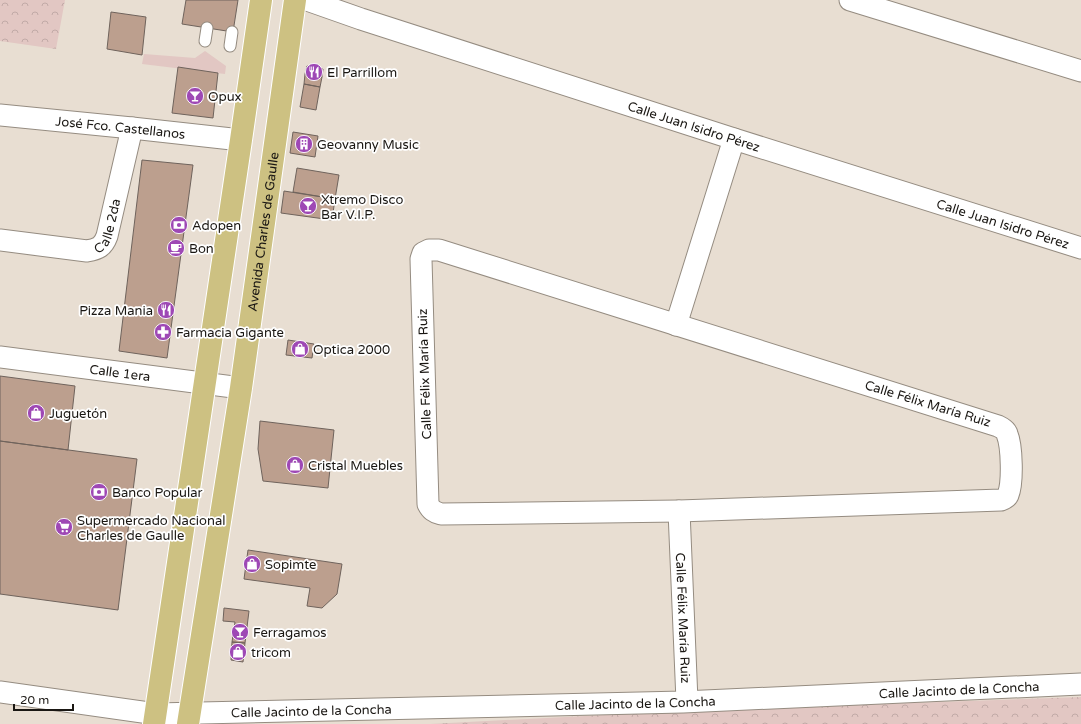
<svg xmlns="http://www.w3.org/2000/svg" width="1081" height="724" font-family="'Varela Round',sans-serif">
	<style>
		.park { fill: url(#park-crowns) }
		.garden { fill: #e2c7c3 }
		.building { fill: #bc9f8e; stroke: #6f635c }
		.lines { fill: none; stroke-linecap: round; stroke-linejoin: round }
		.lane-casing { stroke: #958c81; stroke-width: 13 }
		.street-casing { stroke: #958c81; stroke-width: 23 }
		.primary-casing { stroke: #fff; stroke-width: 24 }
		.lane { stroke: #fff; stroke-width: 11 }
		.street { stroke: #fff; stroke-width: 21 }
		.primary { stroke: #cdc182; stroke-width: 22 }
		.labels { text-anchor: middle; stroke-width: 3.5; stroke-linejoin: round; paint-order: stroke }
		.poi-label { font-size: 13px; fill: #1a1713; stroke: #fff; text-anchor: start }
		.street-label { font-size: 13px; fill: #1a1713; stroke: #fff }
	</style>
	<defs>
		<pattern id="park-crowns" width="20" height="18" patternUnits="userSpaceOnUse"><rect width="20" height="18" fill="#e2c7c3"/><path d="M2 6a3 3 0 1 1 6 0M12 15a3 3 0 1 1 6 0" fill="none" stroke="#c1aaa7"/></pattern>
	</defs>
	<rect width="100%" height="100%" fill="#e8ded2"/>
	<path class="park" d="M0 0H65L56 49 0 41Z
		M1081 697V724H430L680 711Z"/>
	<path class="garden" d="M205 51 226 66 225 74 142 64 144 54 195 58Z"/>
	<path class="building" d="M186 0H238L233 32 182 24Z
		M111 12 146 17 142 55 107 49Z
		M307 66 323 69 322 77 305 74Z
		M178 67 218 73 213 118 172 113Z
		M305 74 322 77 320 87 304 84Z
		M304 84 320 87 316 110 300 107Z
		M293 132 318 136 315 157 290 153Z
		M142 160 193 165 167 358 119 351Z
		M297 168 339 175 335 199 293 192Z
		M284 191 335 199 332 220 281 213Z
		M288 340 314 344 312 358 286 355Z
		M0 376 75 386 68 450 0 441Z
		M260 421 334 430 328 488 263 481 258 449Z
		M0 441 137 459 118 610 0 594Z
		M248 550 342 564 337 594 322 608 307 606 310 588 244 579Z
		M224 608 249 611 245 643 232 642 235 622 223 621Z
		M232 642 245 643 243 662 231 660Z"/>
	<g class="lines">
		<defs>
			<path id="lane" d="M205 41 207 28
				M230 46 232 32"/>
			<g id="street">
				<path id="s1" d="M307 0 361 19 734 139 1081 248"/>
				<path d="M850 0 1081 71"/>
				<path id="s2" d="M0 115 132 128 241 140"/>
				<path id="s3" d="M0 240 87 251C98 249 103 247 107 236L132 128"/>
				<path d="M429 250H439L998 426C1002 428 1006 430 1007 434 1012 446 1013 483 1008 495 1007 498 1004 499 1001 500L679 511 441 514C434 512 431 510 428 504L421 259 423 253Z"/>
				<path d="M676 325 734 139"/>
				<path id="s4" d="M0 357 241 388"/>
				<path id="s5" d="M679 511 687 701"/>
				<path id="s6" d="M0 692 156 714 683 702 1081 684"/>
			</g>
			<g id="primary">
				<path d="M154 724 241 140 261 0"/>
				<path id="s7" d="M188 724 241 388 295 0"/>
			</g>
		</defs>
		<use href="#lane" class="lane-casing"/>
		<use href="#street" class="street-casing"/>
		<use href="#primary" class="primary-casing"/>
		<use href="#lane" class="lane"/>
		<use href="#street" class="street"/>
		<use href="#primary" class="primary"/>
	</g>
	<defs>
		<symbol id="restaurant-disc" viewBox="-11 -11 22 22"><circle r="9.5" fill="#9e48b5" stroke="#fff"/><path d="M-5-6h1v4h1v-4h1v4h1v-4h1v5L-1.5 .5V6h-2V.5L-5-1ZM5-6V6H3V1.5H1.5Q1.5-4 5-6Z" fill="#fff"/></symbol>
		<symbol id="bar-disc" viewBox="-11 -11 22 22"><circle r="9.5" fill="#9e48b5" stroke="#fff"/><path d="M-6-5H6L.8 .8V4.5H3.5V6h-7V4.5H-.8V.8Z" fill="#fff"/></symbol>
		<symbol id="building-disc" viewBox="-11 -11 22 22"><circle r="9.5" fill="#9e48b5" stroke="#fff"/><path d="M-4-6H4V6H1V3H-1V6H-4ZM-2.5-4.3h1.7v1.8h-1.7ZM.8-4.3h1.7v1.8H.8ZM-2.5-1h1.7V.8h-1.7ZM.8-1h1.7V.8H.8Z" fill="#fff"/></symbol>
		<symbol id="bank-disc" viewBox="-11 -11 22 22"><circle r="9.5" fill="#9e48b5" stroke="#fff"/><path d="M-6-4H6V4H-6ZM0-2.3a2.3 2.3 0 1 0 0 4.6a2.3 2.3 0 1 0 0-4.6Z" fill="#fff"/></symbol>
		<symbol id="cafe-disc" viewBox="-11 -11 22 22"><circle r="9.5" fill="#9e48b5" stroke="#fff"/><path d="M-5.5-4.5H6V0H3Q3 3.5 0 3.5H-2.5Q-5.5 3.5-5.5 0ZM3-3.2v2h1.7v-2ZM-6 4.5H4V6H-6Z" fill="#fff"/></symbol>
		<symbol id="pharmacy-disc" viewBox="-11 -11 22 22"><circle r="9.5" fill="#9e48b5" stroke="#fff"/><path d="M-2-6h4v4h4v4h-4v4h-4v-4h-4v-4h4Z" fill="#fff"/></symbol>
		<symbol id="shop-disc" viewBox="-11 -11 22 22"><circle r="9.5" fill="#9e48b5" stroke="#fff"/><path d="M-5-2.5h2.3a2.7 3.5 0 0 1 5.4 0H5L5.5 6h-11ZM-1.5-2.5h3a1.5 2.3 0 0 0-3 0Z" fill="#fff"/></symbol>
		<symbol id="supermarket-disc" viewBox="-11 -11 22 22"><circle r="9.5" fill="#9e48b5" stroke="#fff"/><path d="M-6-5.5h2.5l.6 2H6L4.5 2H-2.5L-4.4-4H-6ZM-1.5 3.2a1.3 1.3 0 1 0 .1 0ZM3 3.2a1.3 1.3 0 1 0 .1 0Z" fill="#fff"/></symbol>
	</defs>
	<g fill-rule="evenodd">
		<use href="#restaurant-disc" x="304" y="62" width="20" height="20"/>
		<use href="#bar-disc" x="185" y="86" width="20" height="20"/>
		<use href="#building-disc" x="294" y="134" width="20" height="20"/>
		<use href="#bar-disc" x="298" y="196" width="20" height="20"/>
		<use href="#bank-disc" x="169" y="215" width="20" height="20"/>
		<use href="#cafe-disc" x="166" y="238" width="20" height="20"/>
		<use href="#restaurant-disc" x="156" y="300" width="20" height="20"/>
		<use href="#pharmacy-disc" x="153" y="322" width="20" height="20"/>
		<use href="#shop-disc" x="290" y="339" width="20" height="20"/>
		<use href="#shop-disc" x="26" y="403" width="20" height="20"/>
		<use href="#shop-disc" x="285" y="455" width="20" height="20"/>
		<use href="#bank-disc" x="89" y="482" width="20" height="20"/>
		<use href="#supermarket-disc" x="54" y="517" width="20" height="20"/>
		<use href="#shop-disc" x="242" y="554" width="20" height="20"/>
		<use href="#bar-disc" x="230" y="622" width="20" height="20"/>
		<use href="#shop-disc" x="228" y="642" width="20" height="20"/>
	</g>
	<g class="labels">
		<g class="poi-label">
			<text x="327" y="77">El Parrillom</text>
			<text x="208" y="101">Opux</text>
			<text x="317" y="149">Geovanny Music</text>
			<text x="321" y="204">Xtremo Disco<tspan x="321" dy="15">Bar V.I.P.</tspan></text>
			<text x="192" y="230">Adopen</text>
			<text x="189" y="253">Bon</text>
			<text x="153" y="315" text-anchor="end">Pizza Mania</text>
			<text x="176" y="337">Farmacia Gigante</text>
			<text x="313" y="354">Optica 2000</text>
			<text x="49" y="418">Juguetón</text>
			<text x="308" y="470">Cristal Muebles</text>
			<text x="112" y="497">Banco Popular</text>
			<text x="77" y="525">Supermercado Nacional<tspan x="77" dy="15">Charles de Gaulle</tspan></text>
			<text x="265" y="569">Sopimte</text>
			<text x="253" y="637">Ferragamos</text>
			<text x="251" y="657">tricom</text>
		</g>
		<g class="street-label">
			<text dy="5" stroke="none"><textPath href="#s1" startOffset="407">Calle Juan Isidro Pérez</textPath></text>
			<text dy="5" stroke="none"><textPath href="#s2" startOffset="121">José Fco. Castellanos</textPath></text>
			<text dy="5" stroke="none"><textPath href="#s3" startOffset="124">Calle 2da</textPath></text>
			<text dy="5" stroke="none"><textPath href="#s1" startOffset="731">Calle Juan Isidro Pérez</textPath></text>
			<text dy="5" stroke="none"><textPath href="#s7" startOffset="498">Avenida Charles de Gaulle</textPath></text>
			<text dy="5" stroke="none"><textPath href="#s4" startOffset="121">Calle 1era</textPath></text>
			<text transform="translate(424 374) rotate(-92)" y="5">Calle Félix María Ruiz</text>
			<text transform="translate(928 403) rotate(17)" y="5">Calle Félix María Ruiz</text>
			<text dy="5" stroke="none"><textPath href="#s5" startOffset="107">Calle Félix María Ruiz</textPath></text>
			<text dy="5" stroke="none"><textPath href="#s6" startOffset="961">Calle Jacinto de la Concha</textPath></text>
			<text dy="5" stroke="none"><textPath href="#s6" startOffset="637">Calle Jacinto de la Concha</textPath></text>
			<text dy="5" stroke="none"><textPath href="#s6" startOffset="313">Calle Jacinto de la Concha</textPath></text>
		</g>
	</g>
	<path d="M14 704v6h59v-6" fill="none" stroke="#1a1713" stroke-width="2"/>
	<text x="20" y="704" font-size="12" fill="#1a1713" stroke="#ffffff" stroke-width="3" paint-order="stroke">20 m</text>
</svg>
